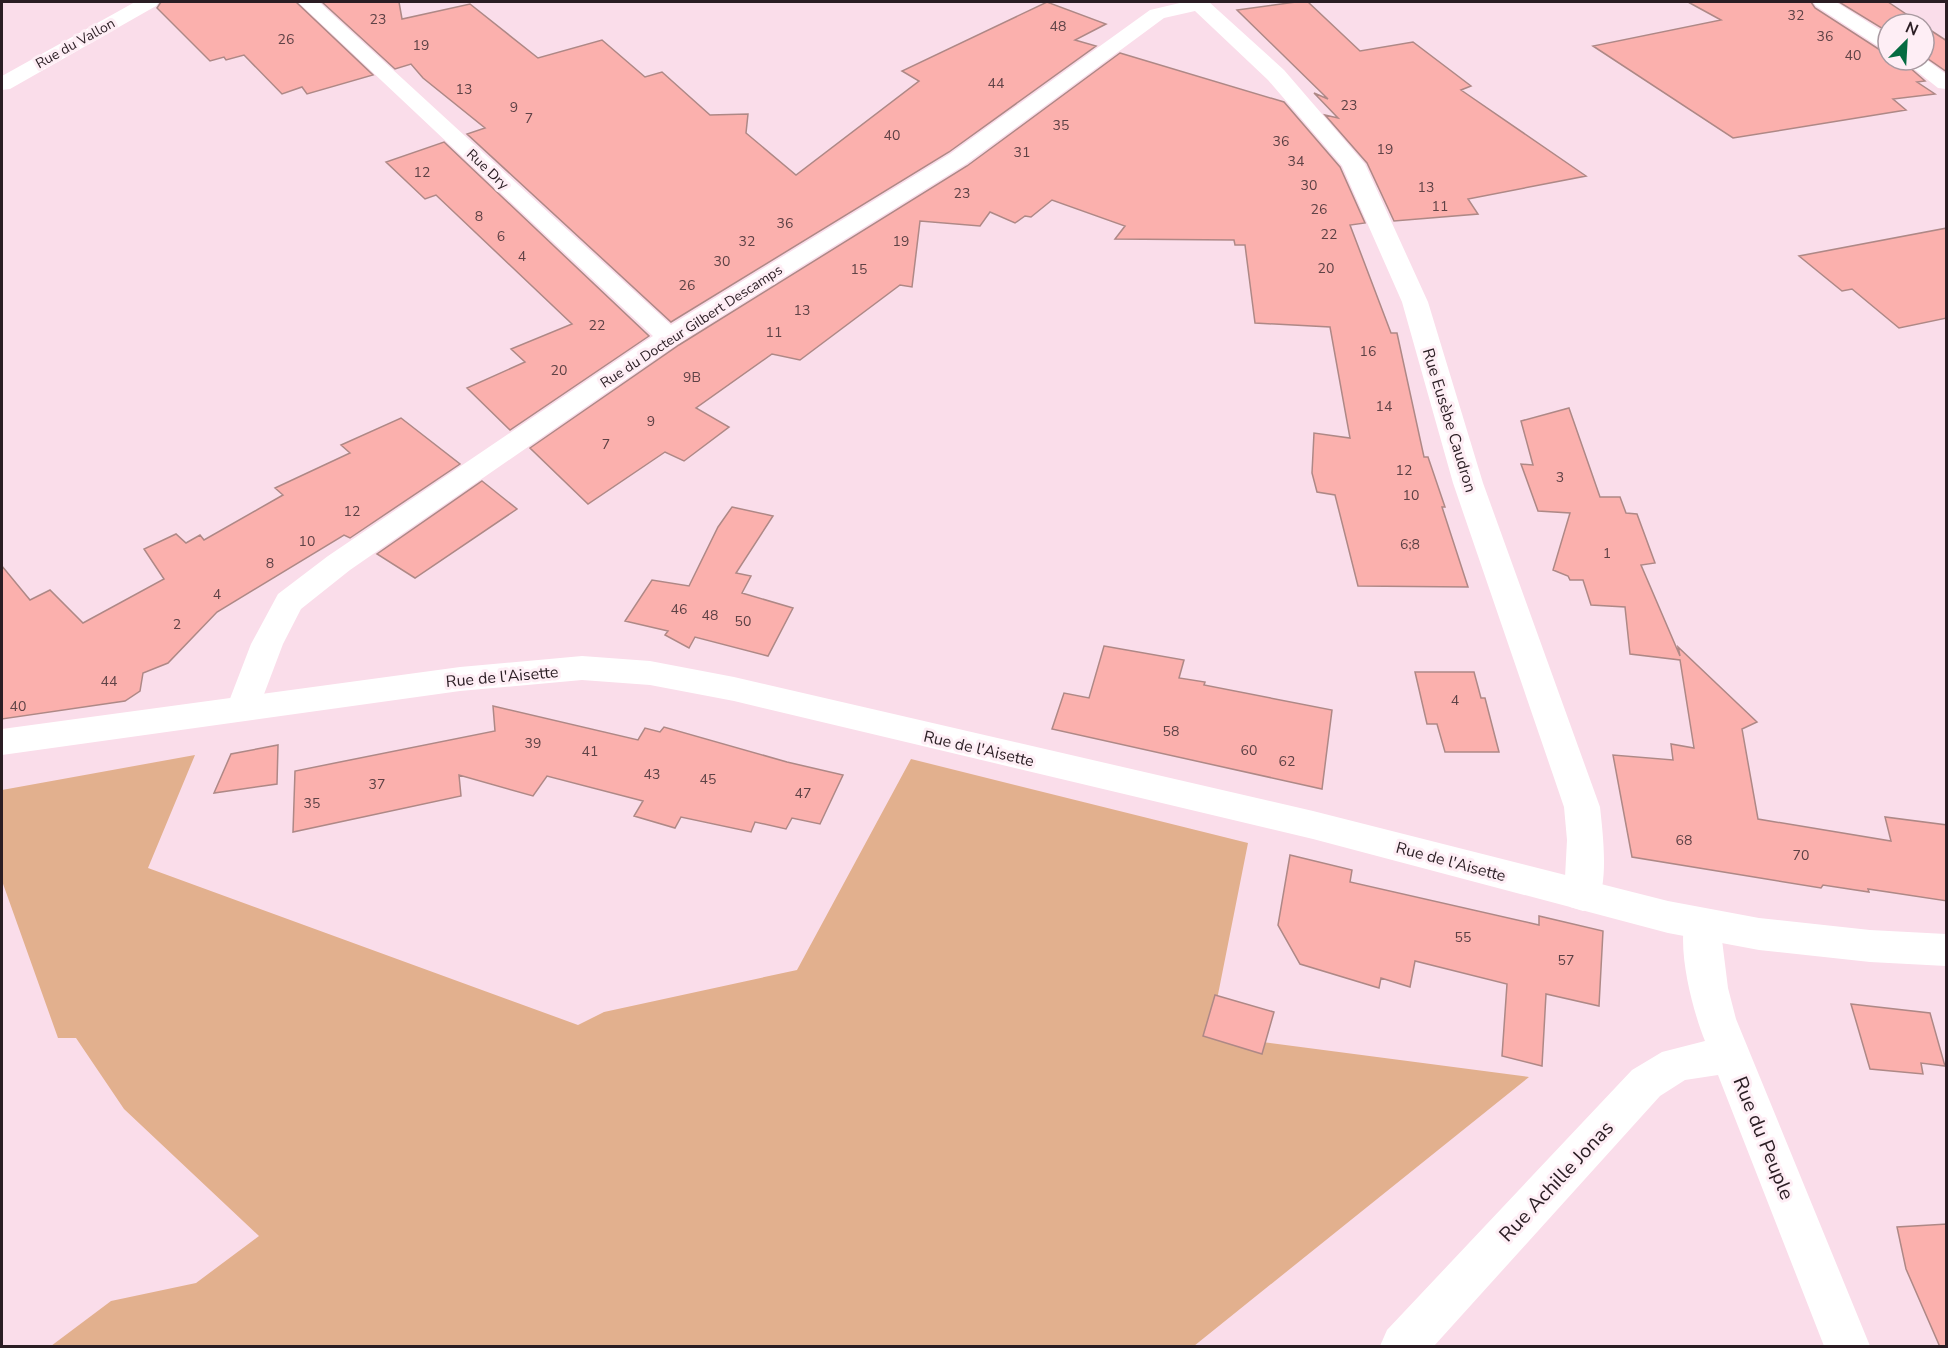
<svg xmlns="http://www.w3.org/2000/svg" width="1948" height="1348" font-family="'Nunito Sans',sans-serif">
	<style>
		.green { fill: #e2b08e }
		.building { fill: #fbb0ad; stroke: #ae8886; stroke-width: 1.5 }
		.lines { fill: none; stroke-linecap: round; stroke-linejoin: round }
		.minor { fill: #fff; fill-rule: evenodd }
		.tertiary { fill: #fff; fill-rule: evenodd }
		.labels { text-anchor: middle; stroke-width: 6; stroke-linejoin: round; paint-order: stroke }
		.number-label { font-size: 14px; fill: #5e4246 }
		.far-street-label { font-size: 14px; fill: #2a1d23; stroke: #feeef5 }
		.street-label { font-size: 16px; fill: #2a1d23; stroke: #feeef5 }
		.near-street-label { font-size: 20px; fill: #2a1d23; stroke: #feeef5 }
	</style>
	<rect width="100%" height="100%" fill="#faddea"/>
	<path class="green" d="M195 755 148 868 578 1025 604 1012 797 970 911 759 1248 843 1210 1035 1529 1077 1194 1346H51L111 1301 196 1283 259 1236 124 1109 76 1038H58L2 881V790Z"/>
	<path class="building" d="M161 2H296L373 75 307 94 302 87 282 94 244 55 226 60 224 57 210 61 157 8Z
		M322 2H399L402 19 470 4 538 58 602 40 645 77 662 72 710 115 748 114 746 133 796 175 919 81 902 71 1047 2 1106 24 1075 40 1096 46 949 152 671 322 467 134 485 128 423 78 411 64 395 69Z
		M1296 2H1308L1360 51 1413 42 1471 86 1461 90 1586 176 1468 199 1478 214 1394 221 1367 163 1325 115 1338 118 1314 93 1328 99 1237 10Z
		M1688 2H1811L1815 8 1880 50 1888 52V60H1901L1925 81 1917 82 1935 94 1893 99 1906 110 1733 138 1593 46 1721 20Z
		M1839 2H1888L1921 24H1888V32Z
		M1924 26 1947 41V72L1924 56Z
		M1120 53 1284 102 1340 167 1365 223 1350 225 1391 333H1397L1424 457H1428L1445 507H1442L1468 587 1358 586 1335 495 1317 492 1312 473 1314 433 1350 438 1330 327 1255 323 1245 245H1235L1234 240 1115 239 1125 226 1052 200 1031 217 1025 216 1015 223 990 212 980 226 920 221 912 287 900 285 800 360 772 354 696 408 729 427 684 461 665 452 588 504 530 448 679 345 967 166Z
		M444 142 649 336 510 430 467 388 525 362 511 349 572 324 436 195 425 199 386 162Z
		M1947 228V318L1899 328 1852 289 1842 291 1799 256Z
		M1569 408 1600 497H1620L1626 513 1637 514 1655 563 1641 565 1680 656 1678 647 1757 722 1742 729 1758 819 1891 841 1885 817 1947 825V901L1868 889 1869 892 1823 885 1821 888 1632 857 1613 755 1673 760 1671 744 1694 748 1680 660 1630 654 1625 607 1591 605 1583 580H1570L1568 576 1553 570 1570 513 1538 511 1521 464 1533 465 1521 421Z
		M401 418 460 464 350 538 344 535 217 612 168 663 143 673 140 691 125 701 2 719V566L30 600 50 590 83 623 164 579 144 549 176 534 186 543 200 535 204 540 283 495 275 488 350 453 341 445Z
		M482 481 517 509 415 578 377 554Z
		M732 507 773 516 736 573 751 576 742 593 793 608 768 656 695 637 689 648 665 635 668 631 625 621 652 580 689 586 718 527Z
		M1104 646 1184 660 1179 678 1205 682 1204 685 1332 710 1322 789 1052 729 1064 693 1089 698Z
		M1415 672H1474L1481 698H1485L1499 752H1445L1437 724H1427Z
		M493 706 638 740 645 728 660 732 664 727 787 762 843 775 820 824 792 818 786 829 755 822 751 832 681 817 675 828 634 816 643 801 547 776 533 796 459 775 461 796 293 832 295 771 495 731Z
		M278 745 277 784 214 793 231 754Z
		M1290 855 1352 870 1350 882 1539 925V916L1603 931 1599 1006 1546 994 1542 1066 1502 1056 1507 984 1415 961 1410 987 1381 978 1379 988 1300 964 1278 925Z
		M1215 995 1274 1012 1262 1054 1203 1036Z
		M1851 1004 1930 1013 1945 1066 1921 1063 1923 1074 1870 1069Z
		M1947 1224V1347H1940L1906 1269 1897 1227Z"/>
	<g class="lines">
		<path class="minor" d="M135 2H159L156 6 10 89 2 90V76Z
			M298 2H319L671 325 950 154 1150 10 1184 2H1209L1284 70 1365 164 1428 302 1483 483 1600 807C1603 835 1609 882 1596 907L1583 911 1570 907 1564 896 1567 840 1564 807 1453 483 1402 302 1342 166 1268 80 1195 11 1164 18 966 164 678 343 350 570 301 609 283 644 255 718 243 721 231 718 226 709 251 644 278 594 328 556 653 336Z
			M1701 908 1714 913 1720 924 1728 988 1736 1019 1870 1346H1824L1718 1075 1685 1080 1660 1096 1434 1346H1380L1387 1330 1632 1070 1662 1052 1705 1041C1693 1012 1674 941 1688 913Z"/>
		<path class="tertiary" d="M1813 2H1836L1888 35V50L1881 48 1816 6Z
			M1924 58 1946 74V89L1938 88 1903 60H1924Z
			M582 656 650 661 734 677 1313 811 1668 901 1759 918 1870 930 1946 934V966L1870 962 1759 950 1668 933 1313 839 734 701 650 685 582 680 460 691 2 755V729L460 667Z"/>
	</g>
	<g class="labels">
		<g class="number-label">
			<text x="1796" y="20">32</text>
			<text x="378" y="24">23</text>
			<text x="1058" y="31">48</text>
			<text x="1825" y="41">36</text>
			<text x="286" y="44">26</text>
			<text x="421" y="50">19</text>
			<text x="1853" y="60">40</text>
			<text x="996" y="88">44</text>
			<text x="464" y="94">13</text>
			<text x="1349" y="110">23</text>
			<text x="514" y="112">9</text>
			<text x="529" y="123">7</text>
			<text x="1061" y="130">35</text>
			<text x="892" y="140">40</text>
			<text x="1281" y="146">36</text>
			<text x="1385" y="154">19</text>
			<text x="1022" y="157">31</text>
			<text x="1296" y="166">34</text>
			<text x="422" y="177">12</text>
			<text x="1309" y="190">30</text>
			<text x="1426" y="192">13</text>
			<text x="962" y="198">23</text>
			<text x="1440" y="211">11</text>
			<text x="1319" y="214">26</text>
			<text x="479" y="221">8</text>
			<text x="785" y="228">36</text>
			<text x="1329" y="239">22</text>
			<text x="501" y="241">6</text>
			<text x="747" y="246">32</text>
			<text x="901" y="246">19</text>
			<text x="522" y="261">4</text>
			<text x="722" y="266">30</text>
			<text x="1326" y="273">20</text>
			<text x="859" y="274">15</text>
			<text x="687" y="290">26</text>
			<text x="802" y="315">13</text>
			<text x="597" y="330">22</text>
			<text x="774" y="337">11</text>
			<text x="1368" y="356">16</text>
			<text x="559" y="375">20</text>
			<text x="692" y="382">9B</text>
			<text x="1384" y="411">14</text>
			<text x="651" y="426">9</text>
			<text x="606" y="449">7</text>
			<text x="1404" y="475">12</text>
			<text x="1560" y="482">3</text>
			<text x="1411" y="500">10</text>
			<text x="352" y="516">12</text>
			<text x="307" y="546">10</text>
			<text x="1410" y="549">6;8</text>
			<text x="1607" y="558">1</text>
			<text x="270" y="568">8</text>
			<text x="217" y="599">4</text>
			<text x="679" y="614">46</text>
			<text x="710" y="620">48</text>
			<text x="743" y="626">50</text>
			<text x="177" y="629">2</text>
			<text x="109" y="686">44</text>
			<text x="1455" y="705">4</text>
			<text x="18" y="711">40</text>
			<text x="1171" y="736">58</text>
			<text x="533" y="748">39</text>
			<text x="1249" y="755">60</text>
			<text x="590" y="756">41</text>
			<text x="1287" y="766">62</text>
			<text x="652" y="779">43</text>
			<text x="708" y="784">45</text>
			<text x="377" y="789">37</text>
			<text x="803" y="798">47</text>
			<text x="312" y="808">35</text>
			<text x="1684" y="845">68</text>
			<text x="1801" y="860">70</text>
			<text x="1463" y="942">55</text>
			<text x="1566" y="965">57</text>
		</g>
		<g class="far-street-label">
			<text transform="translate(75 43) rotate(-29)" y="5">Rue du Vallon</text>
			<text transform="translate(488 169) rotate(43)" y="5">Rue Dry</text>
			<text transform="translate(691 326) rotate(-33)" y="5">Rue du Docteur Gilbert Descamps</text>
		</g>
		<g class="street-label">
			<text transform="translate(1450 420) rotate(73)" y="6">Rue Eusèbe Caudron</text>
			<text transform="translate(502 676) rotate(-5)" y="6">Rue de l'Aisette</text>
			<text transform="translate(979 748) rotate(13)" y="6">Rue de l'Aisette</text>
			<text transform="translate(1451 861) rotate(15)" y="6">Rue de l'Aisette</text>
		</g>
		<g class="near-street-label">
			<text transform="translate(1764 1138) rotate(68)" y="7">Rue du Peuple</text>
			<text transform="translate(1556 1181) rotate(-47)" y="7">Rue Achille Jonas</text>
		</g>
	</g>
	<rect width="1948" height="1348" fill="none" stroke="#2a1d23" stroke-width="6"/>
	<g transform="translate(1906 42) rotate(24)"><circle r="28" fill="#feeef5" stroke="#a99aa1" stroke-width="1.5"/>
	<path d="M0-4.5L10 22L0 15L-10 22Z" fill="#056b41"/>
	<text y="-9" font-size="16" font-weight="bold" text-anchor="middle" fill="#2a1d23">N</text>
	</g>
</svg>
